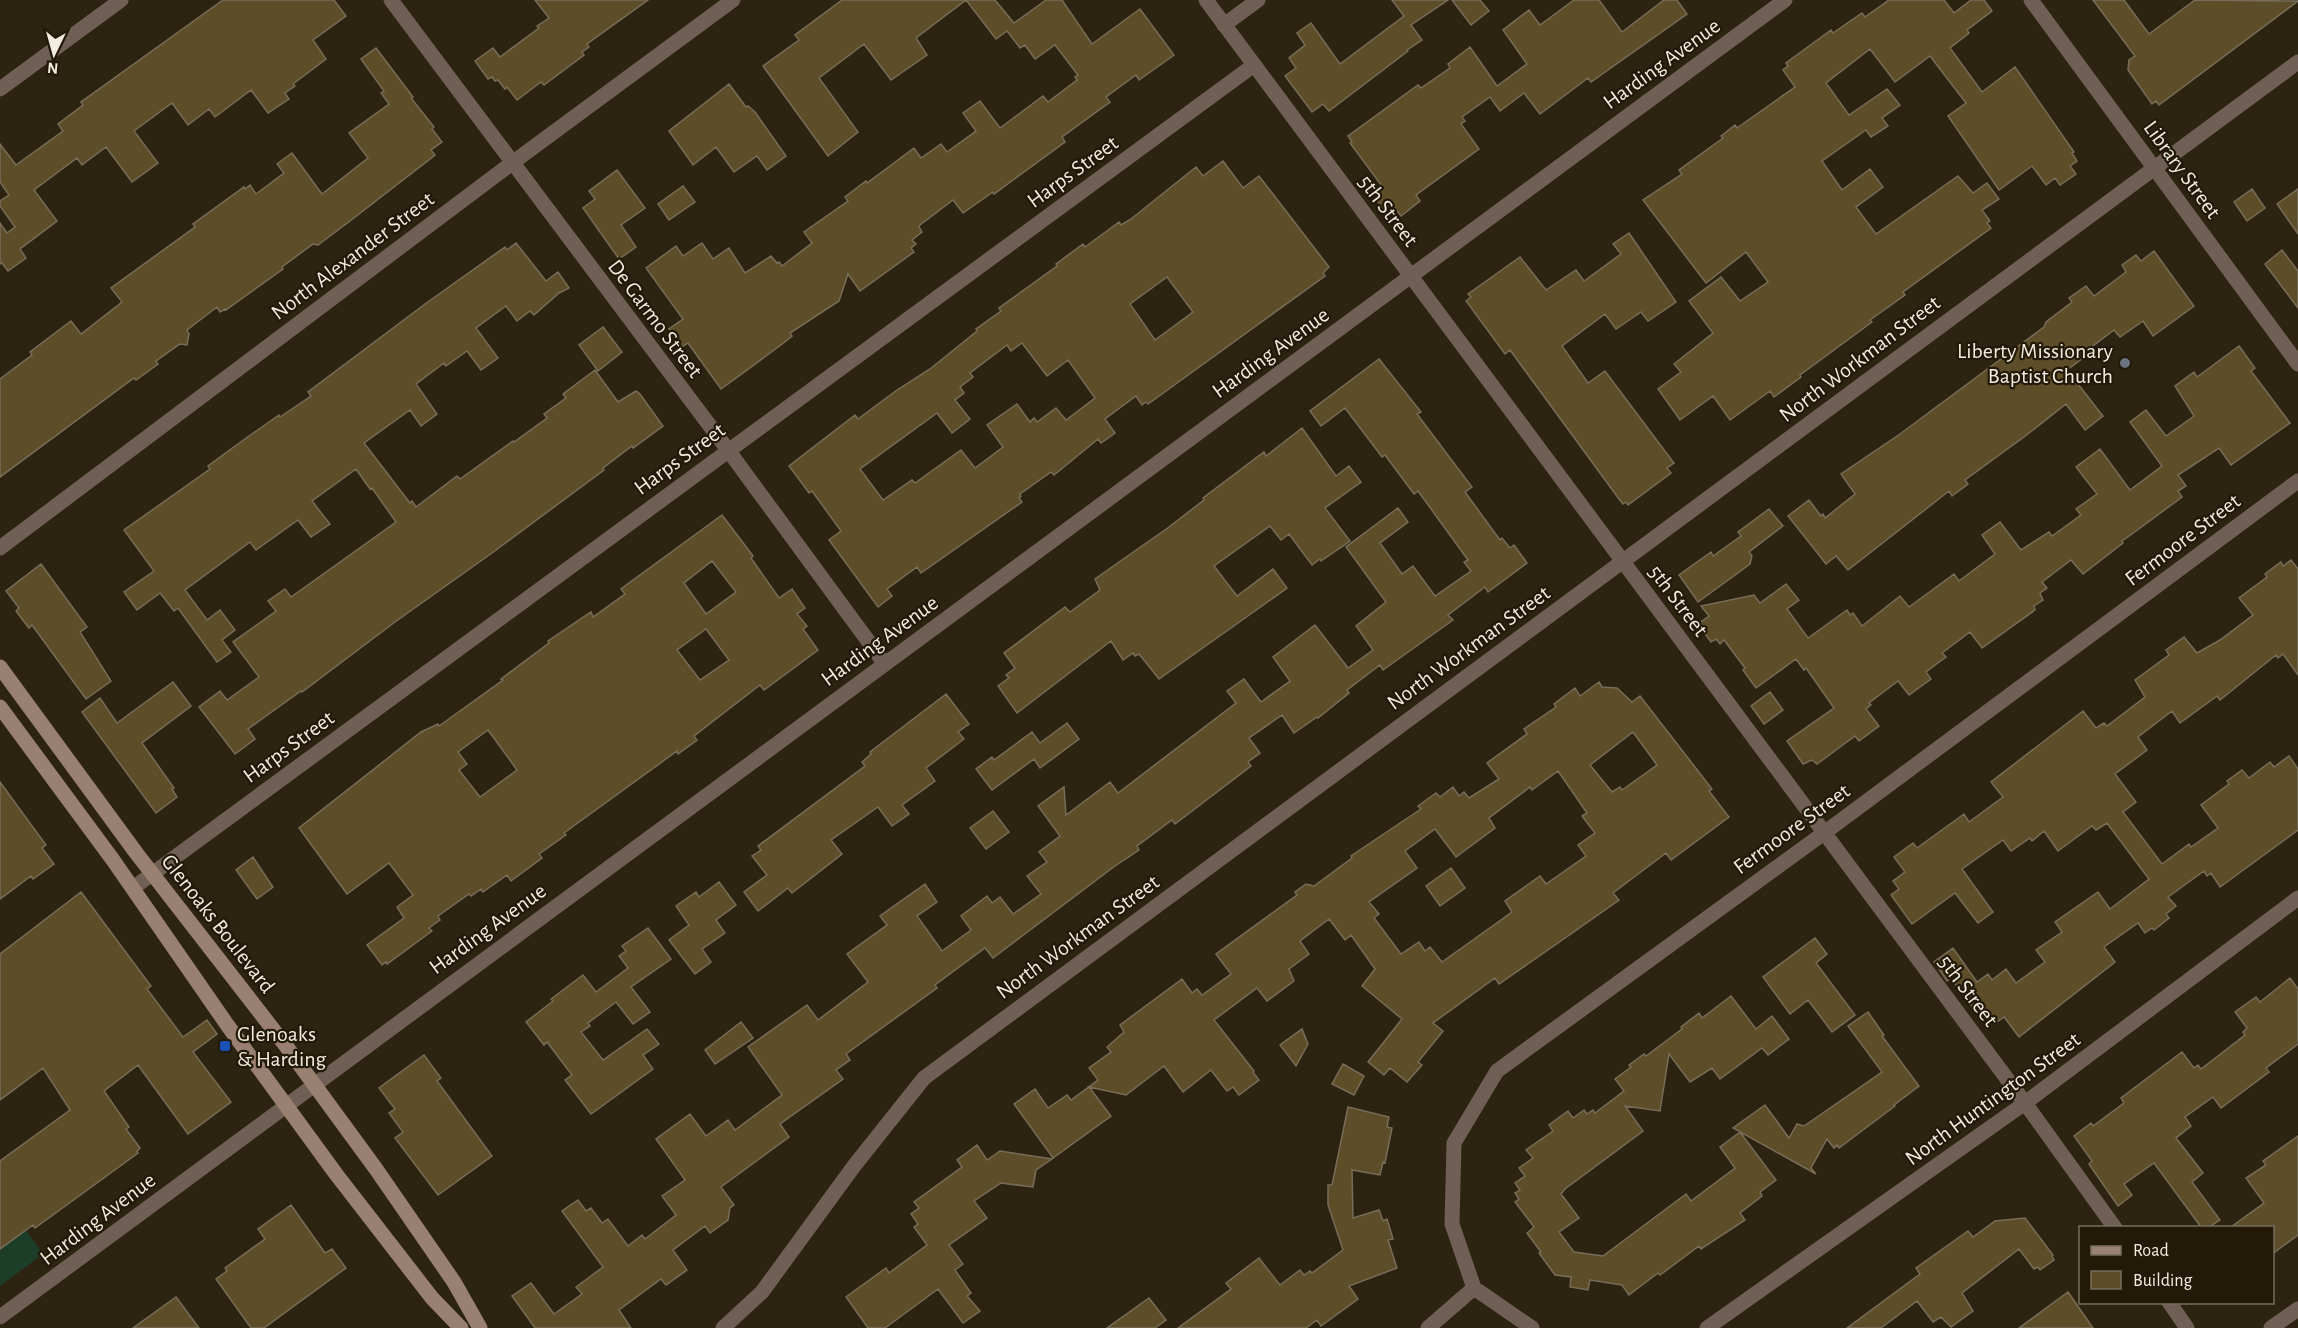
<svg xmlns="http://www.w3.org/2000/svg" width="2298" height="1328" font-family="'Alegreya Sans',sans-serif">
	<style>
		.green { fill: #1c3d28 }
		.building { fill: #5e4d29; stroke: #776d58; stroke-width: 1.5; fill-rule: evenodd }
		.lines { fill: none; stroke-linecap: round; stroke-linejoin: round }
		.minor { stroke: #6f5f55; stroke-width: 15 }
		.tertiary { stroke: #6f5f55; stroke-width: 15 }
		.secondary { stroke: #9a8071; stroke-width: 15 }
		.worship-dot { fill: #6b7280; stroke: #221907; stroke-width: 2 }
		.transit-dot { fill: #1a4fb4; stroke: #221907; stroke-width: 2 }
		.labels { text-anchor: middle; stroke-width: 4.5; stroke-linejoin: round; paint-order: stroke }
		.street-label { font-size: 22px; fill: #f2ece0; stroke: #221907 }
		.poi-label { font-size: 22px; fill: #f2ece0; stroke: #221907; text-anchor: end }
	</style>
	<rect width="100%" height="100%" fill="#2c2310"/>
	<path class="green" d="M0 1194 43 1254 0 1286Z"/>
	<path class="building" d="M223 0H334L346 16 313 40 326 59 293 84 295 86 285 93 289 99 268 113 251 90 215 117 209 109 188 125 172 103 134 131 158 163 132 182 106 147 82 165 77 158 34 190 57 221 20 249 26 258 8 271 2 263 0 264V223L7 233 15 227 0 206V201L9 195 0 182V144L16 165 63 131 58 124 83 105 81 102Z
		M535 0H648L587 44 589 47 582 52 584 55 544 85 541 82 517 100 507 87 505 89 498 80 495 81 492 77 488 79 475 61 493 48 500 57 539 28 537 26 549 18Z
		M842 0H966L916 38 927 55 891 80 864 44 819 78 858 132 828 156 763 66 799 40 795 35Z
		M966 0H995L1014 23 1046 0H1062L1092 44 1140 9 1174 55 1139 80 1136 75 1106 97 1110 102 1062 137 1065 142 994 194 993 192 963 213 953 200 920 225 919 227 922 232 912 240 916 244 911 248 914 252 860 291 848 274 839 301 790 333 792 336 781 345 721 389 688 343 682 347 669 329 683 319 646 268 676 246 683 256 702 243 713 259 729 248 745 273 771 256 777 263 779 262 782 266 812 243 804 232 848 201 845 197 866 181 867 183 914 148 921 158 941 144 947 152 976 131 963 113 980 101 1000 128 1043 96 1048 102 1077 80 1075 77 1078 75 1055 45 1035 59 1025 45 1020 48 1007 31 996 39Z
		M1392 0H1448L1411 25 1422 40 1407 50 1408 51 1329 111 1323 104 1312 112 1285 76 1296 68 1289 58 1305 45 1297 33 1311 23 1340 64 1404 16Z
		M1452 0H1480L1489 11 1471 25Z
		M1574 0H1599L1622 32 1664 0H1677L1687 14 1591 82 1588 78 1540 114 1524 93 1500 111 1490 97 1462 117 1465 121 1461 124 1479 149 1416 195 1420 201 1401 216 1394 207 1386 213 1372 193 1382 186 1350 143 1352 142 1348 136 1418 85 1421 88 1450 68 1448 64 1470 47 1497 86 1527 64 1503 30 1529 10 1540 25Z
		M1889 0H1944L1954 13 1971 0H1984L1992 11 1967 30 1969 33 1950 48 1982 92 2015 67 2074 152 2072 153 2077 161 2070 166 2076 174 2060 185 2055 178 2046 185 2032 166 1999 190 1948 116 1966 103 1930 56 1895 82 1870 49 1826 83 1849 115 1887 89 1900 105 1882 118 1888 126 1871 137 1866 130 1822 161 1842 190 1870 169 1883 187 1856 207 1876 234 1958 176 1973 193 1987 183 1999 199 1982 210 1990 221 1987 223 1991 228 1903 292 1905 295 1870 320 1872 322 1800 375 1801 377 1774 397 1770 391 1730 420 1713 396 1680 420 1658 389 1681 372 1674 364 1713 333 1689 301 1721 277 1740 301 1768 282 1746 252 1706 283 1643 200 1682 174 1679 170 1723 138 1721 136 1735 125 1737 128 1795 87 1783 70 1788 66 1786 63 1831 30 1833 33 1862 13 1865 17Z
		M2093 0H2124L2149 34 2195 0 2298 1 2159 105 2156 101 2152 104 2128 70 2129 60 2135 56Z
		M376 48 413 97 411 98 434 127 432 129 442 142 431 150 435 155 350 221 318 245 313 244 282 267 283 269 226 310 225 309 220 312 217 307 187 330 189 334 187 345 180 344 156 361 158 364 136 380 134 378 0 477V379L32 355 30 352 71 321 81 334 122 302 111 288 195 227 193 224 244 187 245 189 250 185 256 194 284 173 277 164 292 153 322 194 368 158 349 133 389 104 381 93 384 91 361 59Z
		M729 84 746 107 748 106 755 112 786 156 767 170 757 156 734 172 716 147 693 165 669 131Z
		M1223 161 1243 188 1259 176 1329 267 1323 273 1325 276 1148 404 1146 402 1142 405 1136 396 1105 419 1115 433 1101 443 1098 439 1054 475 1051 472 1020 494 1021 496 1019 498 1022 502 921 573 917 567 887 589 892 596 878 607 829 540 841 531 812 491 809 493 789 466 855 415 858 419 897 390 930 369 977 331 976 329 1001 311 999 308 1057 266 1056 264 1083 244 1085 247 1119 222 1121 225 1131 219 1196 167 1203 176ZM1167 277 1193 312 1155 340 1130 304ZM1022 343 1047 376 1068 360 1095 398 1066 420 1056 408 1037 422 1034 418 1030 422 1017 404 987 425 1003 447 975 468 961 450 915 483 912 480 883 500 860 469 937 413 952 433 970 419 955 400 964 393 960 387 973 377 970 373 1007 345 1011 351Z
		M617 170 645 208 621 225 636 247 619 259 583 208 595 199 589 191Z
		M683 186 695 202 669 220 658 204Z
		M2252 189 2265 208 2247 221 2234 202Z
		M2298 189V234L2277 204Z
		M1629 233 1676 302 1648 321 1641 312 1616 329 1605 314 1562 346 1588 383 1605 371 1674 463 1667 468 1671 473 1628 505 1626 502 1623 504 1619 499 1510 350 1505 354 1466 301 1471 297 1468 294 1520 257 1546 290 1576 270 1584 281 1621 254 1613 244Z
		M516 243 546 281 558 272 569 288 559 293 534 315 530 311 517 321 506 306 476 328 498 358 481 370 467 351 446 366 444 363 416 384 437 414 421 426 410 410 364 443 410 503 412 501 416 507 457 476 460 479 513 441 514 442 547 418 544 414 566 398 563 394 595 370 618 402 636 391 640 394 663 426 633 448 632 446 603 468 604 470 492 553 395 622 302 692 301 691 248 729 255 739 235 754 199 707 220 691 227 700 259 677 233 642 276 611 268 601 285 589 291 597 396 522 372 488 370 489 356 469 312 501 330 524 311 537 298 520 256 550 250 542 185 590 207 620 220 610 235 630 222 640 231 652 217 662 178 608 174 611 160 593 137 610 124 592 154 571 124 530 210 469 208 466 235 446 279 415 280 417 311 396 308 392 425 304 505 247 507 250Z
		M2282 250 2298 271V308L2265 264Z
		M2154 251 2194 306 2153 336 2143 321 2120 337 2114 330 2081 355 2083 358 2067 370 2103 416 2085 430 2066 404 2024 437 1965 480 1968 484 1952 496 1949 491 1848 570 1836 556 1826 564 1788 516 1809 500 1821 516 1823 514 1825 518 1855 494 1841 474 1900 434 2044 327 2046 322 2072 302 2069 298 2086 286 2094 296 2126 272 2122 265 2136 255 2141 261Z
		M603 327 622 352 598 371 579 345Z
		M2239 346 2255 368 2251 371 2290 423 2231 465 2219 448 2178 475 2186 486 2178 491 2182 497 2132 534 2122 541 2123 543 2083 574 2071 560 2042 582 2047 588 2040 593 2043 600 2034 606 2035 610 1982 648 1970 632 1942 653 1946 657 1926 672 1931 679 1909 695 1898 681 1869 703 1871 705 1866 709 1879 726 1859 741 1855 736 1817 764 1812 760 1803 764 1787 741 1834 708 1806 668 1804 670 1796 659 1756 688 1743 670 1745 668 1724 640 1720 644 1716 639 1711 642 1698 624 1709 616 1701 606 1754 595 1760 603 1786 584 1799 600 1787 609 1808 638 1847 610 1850 615 1853 613 1862 626 1900 596 1909 607 1954 574 1959 581 1995 554 1982 535 2000 522 2021 550 2049 532 2052 536 2081 515 2076 509 2097 494 2076 467 2100 449 2130 490 2162 466 2130 422 2146 410 2166 436 2194 416 2175 386 2194 372 2197 377Z
		M1379 359 1421 412 1417 414 1472 487 1465 492 1500 540 1502 538 1510 548 1514 545 1527 563 1488 592 1485 587 1448 615 1453 620 1383 670 1380 665 1347 690 1349 693 1318 718 1317 717 1294 733 1282 715 1249 738 1260 753 1248 762 1251 766 1175 824 1172 820 1137 846 1139 850 1115 866 993 958 985 948 935 985 937 988 846 1054 850 1060 836 1070 843 1079 780 1124 789 1137 721 1187 734 1205 730 1208 728 1220 710 1233 705 1226 673 1250 687 1270 666 1285 661 1279 619 1310 631 1328H535L512 1296 531 1283 554 1314 582 1294 576 1287 603 1267 562 1211 578 1200 586 1211 591 1208 602 1223 608 1219 628 1246 642 1235 645 1239 676 1215 662 1196 685 1180 656 1139 690 1114 706 1136 728 1120 735 1130 782 1095 748 1047 807 1005 818 1020 868 982 847 954 887 925 880 916 925 884 937 902 917 916 942 951 971 930 961 916 987 896 992 903 1000 897 1013 914 1041 894 1027 876 1047 862 1039 852 1060 836 1038 806 1064 787 1066 815 1110 782 1118 793 1236 703 1227 691 1244 679 1261 702 1290 681 1273 657 1315 625 1348 668 1373 650 1356 626 1386 602 1346 547 1398 508 1408 522 1380 543 1402 574 1413 566 1435 596 1471 571 1464 562 1468 560 1418 491 1414 494 1385 455 1382 457 1345 408 1321 426 1310 411Z
		M1302 428 1336 476 1349 466 1361 482 1325 508 1350 541 1321 561 1320 559 1312 565 1289 534 1281 540 1270 526 1214 566 1237 596 1273 569 1287 588 1269 601 1159 679 1139 654 1135 656 1133 653 1123 660 1111 641 1017 713 998 686 1009 678 1006 675 1015 668 1004 653 1065 607 1070 612 1100 590 1095 579 1169 527 1204 500 1203 498 1264 452 1266 456Z
		M1769 509 1783 526 1749 552 1752 556 1750 564 1698 602 1679 575 1711 552 1713 556 1741 536 1738 532Z
		M722 515 753 556 751 558 779 598 792 589 805 608 797 614 807 626 803 629 818 650 764 690 760 685 694 736 697 740 678 754 677 751 564 833 566 835 539 854 542 858 511 881 507 875 483 892 481 889 471 896 469 894 438 916 440 920 429 928 432 931 387 964 386 962 382 965 367 945 404 918 397 907 413 895 389 863 347 894 299 828 421 732 438 724 439 726 503 680 501 679 549 643 548 641 591 612 593 617 625 594 621 589ZM712 561 736 592 706 614 684 583ZM706 629 729 660 700 680 677 650ZM488 730 517 770 480 797 459 770 467 764 458 752Z
		M2291 560 2298 569V675L2283 654 2278 658 2276 655 2220 700 2217 696 2180 723 2172 711 2138 737 2147 750 2115 774 2136 802 2123 812 2162 864 2189 844 2191 847 2218 828 2201 805 2229 784 2227 781 2242 770 2249 778 2270 762 2274 767 2289 756 2298 769V830L2220 887 2211 873 2207 876 2204 871 2168 897 2176 906 2166 914 2169 918 2154 930 2152 928 2145 933 2138 923 2104 947 2115 962 2019 1037 2004 1017 1997 1022 1990 1014 1982 1020 1951 978 1947 981 1934 962 1953 948 1977 982 1988 974 1992 980 2006 969 2016 983 2045 962 2036 950 2062 932 2055 922 2098 892 2110 909 2149 879 2107 823 2096 830 2092 826 2058 851 2044 831 2032 841 2030 838 2011 851 2003 840 1962 869 1993 912 1978 923 1955 893 1912 924 1891 895 1899 889 1893 881 1905 872 1894 857 1913 843 1917 848 1964 814 1969 822 2003 797 1991 782 2083 711 2096 728 2104 723 2107 726 2145 697 2135 680 2169 655 2166 650 2184 637 2197 653 2220 640 2253 615 2239 598 2267 577 2265 574 2281 562 2283 566Z
		M41 564 87 627 80 632 111 681 86 699 32 625 29 628 16 611 19 608 6 591Z
		M173 682 191 706 142 743 174 788 172 789 177 797 156 813 82 712 100 698 117 723Z
		M1599 682 1602 687 1617 688 1632 702 1640 696 1712 789 1709 791 1729 817 1671 860 1666 853 1613 893 1619 900 1558 943 1499 984 1495 978 1433 1023 1443 1031 1418 1062 1422 1065 1407 1082 1390 1068 1384 1075 1368 1062 1402 1019 1362 986 1375 969 1351 935 1345 940 1329 919 1300 941 1309 954 1289 969 1294 981 1267 1001 1257 988 1214 1020 1254 1071 1253 1072 1259 1080 1239 1095 1233 1087 1227 1091 1211 1070 1183 1092 1164 1066 1126 1095 1089 1087 1111 1116 1053 1158 1014 1104 1035 1089 1048 1108 1067 1095 1071 1100 1098 1080 1089 1068 1111 1052 1107 1047 1124 1032 1120 1025 1182 979 1192 993 1197 989 1202 995 1231 974 1216 954 1297 895 1295 892 1306 884 1314 886 1352 858 1351 856 1421 809 1418 806 1436 793 1440 797 1453 787 1459 796 1464 792 1469 798 1499 779 1487 763 1527 734 1524 729 1556 707 1554 704 1575 688 1580 696ZM1633 732 1657 765 1622 790 1620 787 1612 792 1590 765ZM1558 771 1587 813 1582 816 1595 833 1578 845 1586 856 1546 884 1540 876 1505 901 1512 912 1442 962 1430 947 1425 951 1419 942 1401 954 1374 918 1379 914 1369 902 1417 868 1405 851 1435 829 1456 857 1495 828 1489 818 1530 787 1532 790Z
		M1770 692 1783 710 1764 724 1751 706Z
		M946 694 969 724 958 732 964 739 926 768 935 781 902 805 909 814 892 826 878 807 831 840 842 854 792 893 788 888 758 911 744 892 767 875 752 856 761 850 758 846 865 766 862 762 871 754 870 752Z
		M1067 723 1079 739 1040 768 1034 759 992 790 976 769 992 757 994 760 1032 732 1040 743Z
		M0 782 46 845 42 848 54 864 33 879 31 876 0 899Z
		M993 811 1009 832 986 849 970 828Z
		M253 857 273 887 257 899 236 870Z
		M1451 868 1465 888 1440 906 1426 886Z
		M719 882 736 905 716 920 725 933 702 949 711 962 695 974 669 940 689 925 676 906 696 892 699 897Z
		M81 892 151 986 147 989 183 1037 207 1020 217 1034 193 1052 231 1102 188 1134 138 1065 104 1091 129 1127 126 1129 140 1148 137 1151 138 1153 35 1228 33 1225 0 1249V1161L70 1110 43 1068 0 1100V954Z
		M648 928 671 959 631 987 650 1012 633 1024 616 1002 588 1023 590 1026 581 1032 603 1060 647 1029 659 1044 643 1055 653 1069 591 1114 565 1080 572 1075 547 1042 544 1045 526 1022 553 1001 551 999 583 975 596 992 628 968 619 956 626 951 622 946Z
		M1815 938 1827 954 1816 963 1855 1015 1832 1032 1808 1000 1790 1014 1763 977Z
		M2290 978 2298 989V1044L2266 1068 2269 1072 2221 1108 2213 1097 2185 1117 2191 1126 2176 1138 2203 1173 2192 1182 2220 1220 2209 1227H2201L2154 1163 2124 1184 2132 1195 2118 1206 2089 1164 2092 1161 2074 1136 2091 1123 2093 1126 2124 1103 2121 1098 2182 1052 2194 1068 2198 1065 2201 1069 2245 1035 2243 1032 2247 1028 2235 1012 2256 997 2260 1002Z
		M1731 996 1756 1029 1772 1016 1789 1039 1768 1055 1762 1048 1720 1079 1712 1068 1690 1082 1669 1054 1660 1111 1625 1106 1643 1131 1565 1189 1561 1194 1579 1218 1559 1232 1574 1252 1603 1256 1686 1194 1691 1201 1735 1168 1720 1147 1740 1132 1776 1180 1760 1192 1762 1196 1740 1213 1745 1220 1701 1249 1699 1246 1660 1275 1658 1273 1629 1295 1622 1285 1590 1280 1588 1290 1570 1287 1571 1277 1555 1275 1539 1253 1541 1252 1527 1233 1534 1227 1515 1202 1519 1199 1515 1193 1520 1190 1515 1183 1525 1176 1519 1168 1533 1158 1526 1150 1553 1131 1549 1125 1568 1111 1573 1118 1584 1110 1587 1114 1593 1110 1595 1113 1624 1091 1615 1079 1631 1067 1629 1065 1644 1054 1646 1056 1682 1029 1681 1027 1699 1013 1702 1018Z
		M1868 1012 1884 1035 1882 1036 1919 1086 1894 1105 1895 1106 1839 1148 1837 1145 1834 1148 1827 1139 1811 1168 1816 1174 1733 1128 1765 1105 1789 1138 1797 1124 1804 1126 1882 1072 1848 1026Z
		M741 1022 753 1038 715 1064 705 1050Z
		M1302 1029 1308 1044 1296 1066 1280 1045Z
		M424 1055 441 1078 437 1081 492 1156 438 1195 395 1138 403 1132 389 1113 395 1109 379 1088Z
		M1343 1064 1364 1076 1354 1095 1332 1084Z
		M1348 1107 1389 1117 1387 1127 1392 1128 1385 1163 1383 1162 1380 1175 1352 1170 1353 1218 1379 1210 1383 1221 1387 1219 1393 1239 1388 1240 1397 1268 1349 1286 1358 1299 1321 1326 1317 1320 1306 1328H1178L1231 1289 1226 1283 1259 1258 1280 1285 1300 1270 1304 1275 1310 1271 1312 1273 1343 1250 1328 1205V1185H1332Z
		M2298 1136V1235L2272 1254V1227H2231L2264 1203 2246 1178 2266 1165 2263 1161Z
		M977 1145 987 1160 1000 1151 1052 1159 1036 1170 1033 1187 1001 1183 974 1201 987 1218 949 1245 963 1264 955 1270 971 1293 967 1296 980 1311 963 1323 938 1289 885 1328H868L846 1297 886 1268 889 1273 927 1245 914 1227 918 1224 911 1214 919 1208 914 1202 962 1167 957 1160Z
		M291 1205 325 1253 332 1249 346 1268 264 1328H251L216 1279 227 1271 225 1268 265 1239 258 1229Z
		M2025 1218 2053 1255 2052 1256 2054 1260 2040 1270 2038 1267 2034 1269 2019 1249 1962 1293 1973 1311 1951 1327 1941 1317 1933 1322 1917 1301 1881 1328H1847L1920 1274 1916 1268 1968 1231 1973 1237 1995 1221Z
		M2068 1292 2093 1328H2019Z
		M176 1297 199 1328H133Z
		M1149 1298 1166 1320 1155 1328H1107Z"/>
	<g class="lines">
		<path class="minor" d="M391 0 728 450 885 664
			M2031 0 2298 364
			M1224 25 1258 0
			M0 89 121 0
			M0 548 512 163 733 0
			M133 888 1254 65
			M1474 1288 1452 1224 1454 1143 1497 1071 1824 833 2298 481
			M0 1317 1785 0
			M723 1328 762 1292 854 1166 924 1078 2298 62
			M1428 1328 1474 1288 1532 1328
			M1707 1328 2025 1103 2298 898"/>
		<path class="tertiary" d="M1206 0 2025 1103 2115 1228
			M2169 1302 2187 1328
			M2271 1328 2298 1309"/>
		<path class="secondary" d="M0 667 137 854 286 1046 376 1169 454 1282 480 1328
			M0 707 113 860 228 1026 336 1174 432 1298 461 1328"/>
	</g>
	<circle class="worship-dot" cx="2125" cy="363" r="6"/>
	<rect class="transit-dot" x="219" y="1040" width="12" height="12" rx="3"/>
	<g class="labels">
		<g class="street-label">
			<text transform="translate(1661 63) rotate(-36)" y="8">Harding Avenue</text>
			<text transform="translate(2183 169) rotate(54)" y="8">Library Street</text>
			<text transform="translate(1072 171) rotate(-36)" y="8">Harps Street</text>
			<text transform="translate(1389 210) rotate(53)" y="8">5th Street</text>
			<text transform="translate(352 255) rotate(-37)" y="8">North Alexander Street</text>
			<text transform="translate(656 318) rotate(53)" y="8">De Garmo Street</text>
			<text transform="translate(1270 352) rotate(-36)" y="8">Harding Avenue</text>
			<text transform="translate(1859 358) rotate(-37)" y="8">North Workman Street</text>
			<text transform="translate(679 458) rotate(-36)" y="8">Harps Street</text>
			<text transform="translate(2182 539) rotate(-37)" y="8">Fermoore Street</text>
			<text transform="translate(1679 600) rotate(53)" y="8">5th Street</text>
			<text transform="translate(879 640) rotate(-36)" y="8">Harding Avenue</text>
			<text transform="translate(1468 647) rotate(-36)" y="8">North Workman Street</text>
			<text transform="translate(288 746) rotate(-36)" y="8">Harps Street</text>
			<text transform="translate(1791 828) rotate(-36)" y="8">Fermoore Street</text>
			<text transform="translate(219 923) rotate(52)" y="8">Glenoaks Boulevard</text>
			<text transform="translate(487 928) rotate(-36)" y="8">Harding Avenue</text>
			<text transform="translate(1077 936) rotate(-36)" y="8">North Workman Street</text>
			<text transform="translate(1969 990) rotate(53)" y="8">5th Street</text>
			<text transform="translate(1992 1098) rotate(-36)" y="8">North Huntington Street</text>
			<text transform="translate(97 1218) rotate(-37)" y="8">Harding Avenue</text>
		</g>
		<g class="poi-label">
			<text x="2113" y="358">Liberty Missionary<tspan x="2113" dy="25">Baptist Church</tspan></text>
			<text x="237" y="1041" text-anchor="start">Glenoaks<tspan x="237" dy="25">&amp; Harding</tspan></text>
		</g>
	</g>
	<rect x="2079" y="1226" width="195" height="78" fill="#221907" stroke="#756d5e" stroke-width="1.5"/>
	<rect x="2091" y="1246" width="30" height="9" fill="#9a8071" stroke="#756d5e" stroke-width="1.5"/>
	<text x="2133" y="1256" font-size="18" fill="#f2ece0">Road</text>
	<rect x="2091" y="1271" width="30" height="18" fill="#5e4d29" stroke="#756d5e" stroke-width="1.5"/>
	<text x="2133" y="1286" font-size="18" fill="#f2ece0">Building</text>
	<g transform="translate(54 54) rotate(185)" stroke="#221907" stroke-width="4.5" paint-order="stroke">
	<path d="M0-4.5L10 22L0 15L-10 22Z" fill="#f2ece0"/>
	<text y="-9" font-size="16" font-weight="bold" text-anchor="middle" fill="#f2ece0">N</text>
	</g>
</svg>
